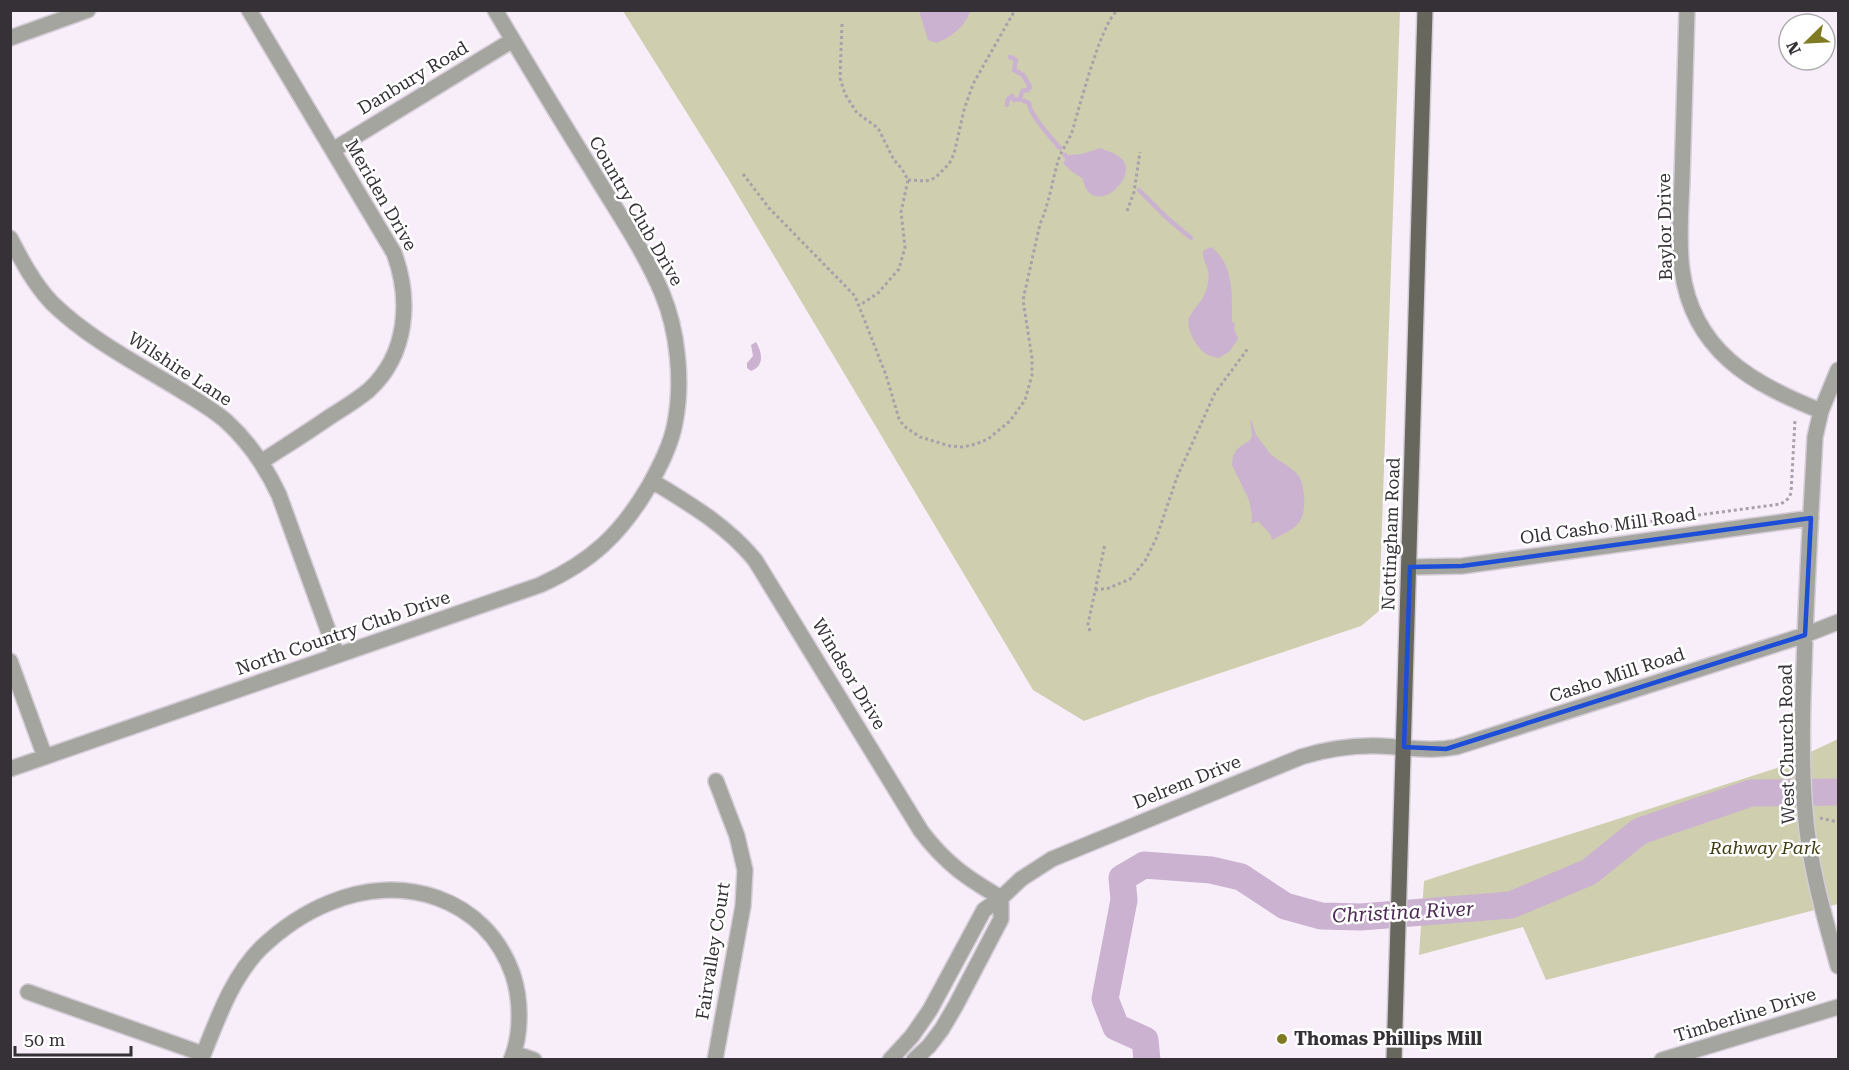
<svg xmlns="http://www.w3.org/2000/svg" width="1849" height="1070" font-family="'Roboto Serif',serif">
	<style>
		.green { fill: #cfceaf }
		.water { fill: #cab2d0 }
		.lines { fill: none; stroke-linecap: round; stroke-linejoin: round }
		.stream { stroke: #cab2d0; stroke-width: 4.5 }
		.river { stroke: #cab2d0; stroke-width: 27 }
		.minor-casing { stroke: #d4ccd6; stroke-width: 18 }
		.major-casing { stroke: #d4ccd6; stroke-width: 18 }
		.path { stroke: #a8a1aa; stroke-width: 3; stroke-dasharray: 3 3; stroke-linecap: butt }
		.minor { stroke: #a5a5a0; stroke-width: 15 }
		.major { stroke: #67675d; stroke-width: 15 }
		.marked { fill: none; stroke: #1d4ed8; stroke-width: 4.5; stroke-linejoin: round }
		.poi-dot { fill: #807b22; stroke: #fff; stroke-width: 2 }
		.labels { text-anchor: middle; stroke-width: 5; stroke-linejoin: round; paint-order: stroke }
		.street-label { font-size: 18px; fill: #353136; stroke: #fff }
		.park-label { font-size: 18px; font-style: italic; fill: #3f3c0f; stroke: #fff }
		.poi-label { font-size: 18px; font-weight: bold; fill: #353136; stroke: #fff; text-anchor: start }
		.water-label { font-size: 20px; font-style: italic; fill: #4c2b54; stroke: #fff }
	</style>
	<rect width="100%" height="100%" fill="#f7eef9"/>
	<path class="green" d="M623 11H1400L1379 611 1361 626 1149 697 1084 721 1033 690 727 177Z
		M1838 739V904L1546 980 1523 927 1419 955 1424 881 1777 768Z"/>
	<path class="water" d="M919 11V10L973 11 970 12C965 27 950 38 936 43L928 40Z
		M1100 148C1107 151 1116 153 1122 159 1140 179 1090 220 1083 179L1071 171 1063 163 1069 155 1082 154Z
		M1211 247C1234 264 1232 295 1232 321L1235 324 1234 329 1238 339 1229 352 1218 358C1214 357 1209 356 1205 353 1196 347 1184 326 1190 316 1198 302 1204 302 1208 283 1211 267 1202 263 1203 251Z
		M756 342C762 352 765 366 751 371L747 368V363L753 356 751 345Z
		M1250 419C1254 425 1254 431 1257 436 1260 441 1265 446 1268 451 1275 460 1286 463 1294 471 1302 477 1303 486 1304 496 1306 525 1295 528 1272 540L1270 534 1258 521 1251 524 1252 516 1249 500 1232 465 1233 456 1237 449 1250 440 1252 436Z"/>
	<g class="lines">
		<path class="stream" d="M1010 57 1016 60 1014 70 1023 75 1030 87 1028 90 1022 91 1020 99
			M1007 105 1008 99 1012 96 1014 100 1020 99 1029 103C1029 114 1052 139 1060 148
			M1065 155 1067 158
			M1139 190 1167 218 1191 238"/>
		<path class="river" d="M1147 1060 1145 1040 1116 1027 1105 999 1124 900 1122 878 1144 865 1211 870 1241 877 1285 906 1321 916 1361 917 1511 905 1589 872 1640 831 1751 793 1838 792"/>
		<defs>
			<path id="minor" d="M249 10 394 253C411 299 408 354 369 390 357 400 344 408 331 416 308 432 284 447 261 462
				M1687 10C1685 67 1684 123 1682 179 1681 209 1678 240 1682 270 1693 351 1752 384 1821 411
				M10 38 88 10
				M333 150 513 40
				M10 238C22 261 34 284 52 303 88 338 134 362 177 388 193 398 211 408 226 421 249 442 266 467 279 495L337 655
				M1838 370 1821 411 1815 437C1811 515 1806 592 1804 669 1802 716 1801 764 1805 811 1809 864 1824 915 1838 966
				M652 481C690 504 726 525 755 560L921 831C946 864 967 878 1001 898L1021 879 1052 859 1301 757C1327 749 1353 745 1381 746 1406 747 1431 752 1456 747L1805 635 1838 622
				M1410 567 1462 566 1811 518
				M10 661 45 757
				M10 769 540 585C591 562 621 534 649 486 660 466 671 445 675 423 683 382 678 331 662 293 644 250 616 210 592 170 559 117 527 64 495 10
				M28 992 203 1054
				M514 1053 534 1060
				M201 1060C217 1021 231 978 261 948 281 929 304 913 329 903 401 872 486 897 513 975 521 1000 522 1034 511 1060
				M715 1060 743 906 745 870 737 836 716 781
				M890 1060 912 1036 930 1010 984 910 1001 898V919L956 1005 942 1029 929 1046 914 1060
				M1662 1060 1838 1007"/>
			<path id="major" d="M1394 1060 1425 10"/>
		</defs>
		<use href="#minor" class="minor-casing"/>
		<use href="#major" class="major-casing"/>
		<path class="path" d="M842 24 840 78 845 94 857 113 878 128 894 160 902 169 908 180 901 212 905 247 899 269 878 293 860 305
			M743 174 769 208 855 296 886 375 899 419 904 426 920 437 950 446 963 447 976 444 988 439 1010 421 1025 400 1032 375V358L1023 300 1040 224C1049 204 1052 182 1058 161 1061 151 1068 142 1072 132 1079 109 1101 23 1117 11
			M908 180 926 181 935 178 949 164 954 154 964 110 973 84 1015 10
			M1127 211 1134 192 1140 152
			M1576 536 1579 531 1781 504 1789 498 1791 493 1795 420
			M1095 590 1109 588 1130 579 1145 561 1156 539 1177 477 1215 393 1249 347
			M1090 631 1088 624 1105 544
			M1820 818 1838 822"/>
		<use href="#minor" class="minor"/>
		<use href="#major" class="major"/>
	</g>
	<path class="marked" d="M1811 518 1805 635 1446 749 1404 747 1410 567 1462 566Z"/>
	<circle class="poi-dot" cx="1282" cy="1039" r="6"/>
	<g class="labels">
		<g class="street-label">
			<text transform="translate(413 78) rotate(-31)" y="6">Danbury Road</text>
			<text transform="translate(381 195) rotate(60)" y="6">Meriden Drive</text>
			<text transform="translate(636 211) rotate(60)" y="6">Country Club Drive</text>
			<text transform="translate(1665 227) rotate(-91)" y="6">Baylor Drive</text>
			<text transform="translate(180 369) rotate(33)" y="6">Wilshire Lane</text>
			<text transform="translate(1608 526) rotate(-8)" y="6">Old Casho Mill Road</text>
			<text transform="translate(1391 534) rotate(-88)" y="6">Nottingham Road</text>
			<text transform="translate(343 633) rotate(-19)" y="6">North Country Club Drive</text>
			<text transform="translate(849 674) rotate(59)" y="6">Windsor Drive</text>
			<text transform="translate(1617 675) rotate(-18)" y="6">Casho Mill Road</text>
			<text transform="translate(1787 744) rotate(-91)" y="6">West Church Road</text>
			<text transform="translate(1187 782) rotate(-22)" y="6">Delrem Drive</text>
			<text transform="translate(713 951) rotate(-81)" y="6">Fairvalley Court</text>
			<text transform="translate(1745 1015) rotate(-17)" y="6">Timberline Drive</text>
		</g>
		<g class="park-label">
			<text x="1765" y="854">Rahway Park</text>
		</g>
		<g class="poi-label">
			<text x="1294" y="1045">Thomas Phillips Mill</text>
		</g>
		<g class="water-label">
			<text transform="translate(1403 912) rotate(-3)" y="7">Christina River</text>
		</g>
	</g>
	<rect width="1849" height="1070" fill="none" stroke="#353136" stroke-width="24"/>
	<g transform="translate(1807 42) rotate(246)"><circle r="28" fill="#ffffff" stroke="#aeadaf" stroke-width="1.5"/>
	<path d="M0-4.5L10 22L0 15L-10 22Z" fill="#807b22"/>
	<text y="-9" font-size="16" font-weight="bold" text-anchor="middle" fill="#353136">N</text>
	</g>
	<path d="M15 1046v9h116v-9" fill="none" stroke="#353136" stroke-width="3"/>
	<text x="24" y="1046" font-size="18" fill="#353136" stroke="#ffffff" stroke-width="4.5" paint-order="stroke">50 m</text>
</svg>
